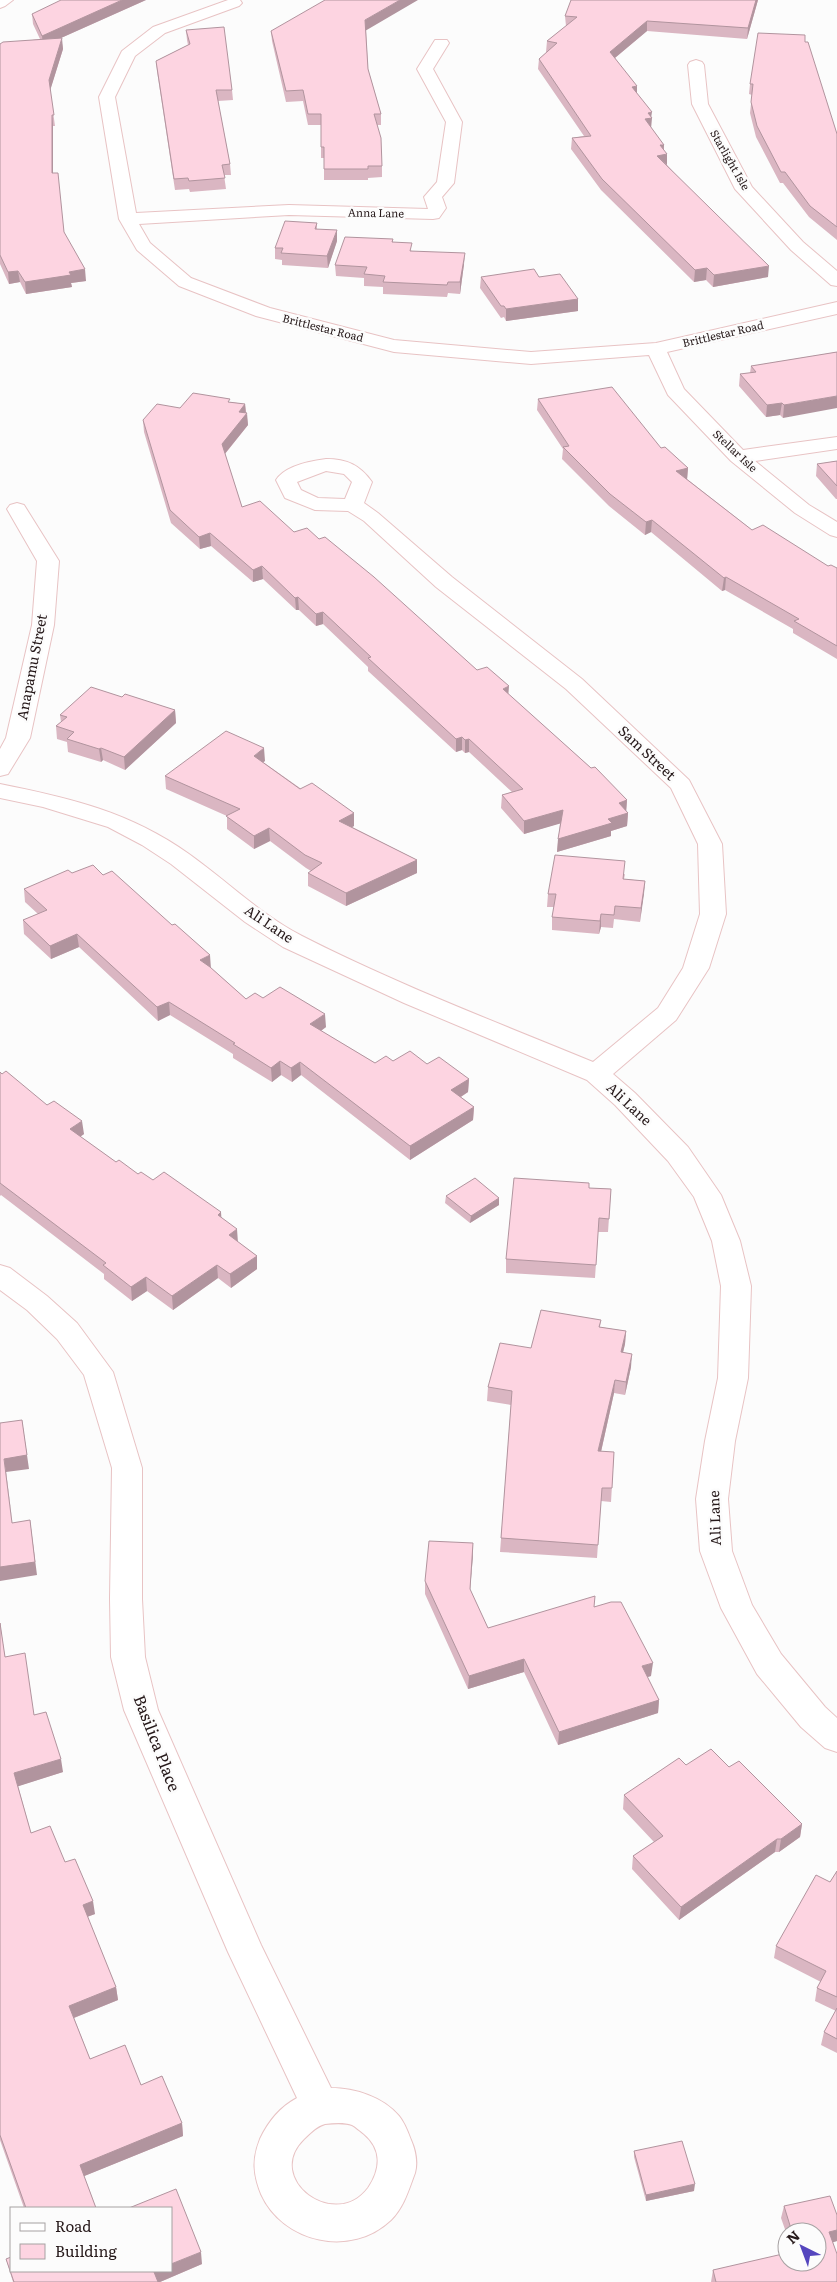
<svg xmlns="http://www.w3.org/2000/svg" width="837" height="2282" font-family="Literata,serif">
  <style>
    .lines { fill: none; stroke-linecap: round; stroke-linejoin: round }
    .minor-casing { stroke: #e8c3c4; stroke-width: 2 }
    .minor { fill: #fff; fill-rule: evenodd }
    .wall { fill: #dab6c2 }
    .shaded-wall { fill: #b1949e }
    .building { fill: #fdd4e1; stroke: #b1949e }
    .labels { text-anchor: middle; stroke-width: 5; stroke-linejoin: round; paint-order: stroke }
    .far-street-label { font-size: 11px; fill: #26191a; stroke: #fcfcfc }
    .street-label { font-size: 14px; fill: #26191a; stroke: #fcfcfc }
    .near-street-label { font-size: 16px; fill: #26191a; stroke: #fcfcfc }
  </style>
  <rect width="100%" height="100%" fill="#fcfcfc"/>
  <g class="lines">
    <defs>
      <path id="minor" d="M0,0H13L5,6L0,8Z
        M228,0H240L242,3L239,6L165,33L135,56L115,97L136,213L289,205L428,209L424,197L437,182L446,122L417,69L435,40H447L449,43L433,69L462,122L454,183L442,197L446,208L439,218L433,219L289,215L139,224L150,243L191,278L270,308L394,340L531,352L656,343L837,302V314L667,352L684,389L743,450L837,437V449L755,461L809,505L837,522V537L830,535L795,513L731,461L668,395L649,355L531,364L394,352L256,316L179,286L137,250L119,219L99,97L122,51L153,27Z
        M696,60L702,62L704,65L708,104L752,187L803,242L837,271V286L831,285L791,250L735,189L692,104L688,65L690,62Z
        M326,459C347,459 360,465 372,482L364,503L378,513L452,577L582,679L689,780L722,844L726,914L709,968L676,1020L613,1074L635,1093L688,1147L721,1195L740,1241L751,1286L748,1378L735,1441L728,1499L732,1551L752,1605L781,1654L825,1707L837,1718V1752L825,1748L801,1727L757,1674L721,1608L700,1551L696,1499L705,1441L718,1378L721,1286L712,1241L694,1197L668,1161L615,1105L587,1080L404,1003L283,947L245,922L171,864L142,845L108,827L43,807L0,798V784C70,798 130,812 189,854C227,881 261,915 302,936C396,984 496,1022 593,1062L658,1008L683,968L700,914L698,844L671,788L566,689L436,587L364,521L348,511L315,510L285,498L276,480C285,466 310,461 326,459ZM326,471L344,474L352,482L345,499L318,498L301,490L297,482Z
        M17,503L24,505L59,561L54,625L30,738L8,774L0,776V749L6,738L32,625L37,561L7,509L10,505Z
        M0,1265L10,1268L47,1296L77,1323L113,1372L142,1468V1599L145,1657L158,1710L261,1945L331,2088C355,2088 383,2097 399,2116C404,2122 408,2132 411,2140C415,2149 418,2162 415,2173C409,2189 404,2207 391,2220C351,2258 283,2243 261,2194C253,2174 252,2159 260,2139C268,2122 280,2107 297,2098L228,1952L124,1710L111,1657L110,1599L112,1468L84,1375L57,1339L27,1310L0,1290ZM325,2124C334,2123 344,2122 352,2125C356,2127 360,2131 364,2134C382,2149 381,2169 368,2188C335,2232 263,2179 304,2139C310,2133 317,2126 325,2124Z"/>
    </defs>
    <!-- minor casing -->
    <use href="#minor" class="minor-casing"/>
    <!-- minor -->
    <use href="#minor" class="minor"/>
  </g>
  <!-- wall -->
  <path class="wall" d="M146,0L61,38L63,49L50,90L55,126H53V173L64,232L86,281L71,283L72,287L26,294L20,282L9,284L0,264V44L40,39L33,24L32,14Z
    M758,0L747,39L647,31L615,58L651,117V128L664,145V150L667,165L768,277L713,287L706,280L694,282L601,190L571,149L572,138L584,136L538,69L539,59L547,52H546L547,41L566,26L565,16Z
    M186,30L232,90L233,100L218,101L230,164L231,175H224L226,189L190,192L189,189L175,190L157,71L156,61L188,45L187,40Z
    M366,30L368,69L381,114V125H377L382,166V177L368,178V180H324V158H321V125H308L303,101L286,102L272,41L271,31Z
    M805,42L837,134V240L809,217L783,183H780L756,137L750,113L752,95L749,94L750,84Z
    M317,223V229L337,241L328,268L282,265V260L275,259V248Z
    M393,239V242L412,251L464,264L460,294L448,293L447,297L383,294V287L364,286V278L336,276L335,265Z
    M481,277H539L578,299V311L506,321L504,317L501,318L480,288Z
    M837,352L783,418L780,415L766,417L739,386L740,374L750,373L751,366Z
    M538,399L661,448L688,468L687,479L752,530L828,566L837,568V659L793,633V629L725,590L722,591L651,532L645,535L609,506L562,459L563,449L537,410Z
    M230,402L245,404L248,425L225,454L242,507L294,532L319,539L477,670L508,694L627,800L626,811L628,813L627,826L611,831V836L557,852L560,823L524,834L501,808L502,795L512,792L469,752L465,753L462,750L456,752L368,671V667L323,624L316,626L299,610H296L263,579L253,582L211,546L200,549L171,523L144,432L143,420L180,408Z
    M837,461V499H836L816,476L817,464Z
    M122,697L175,710L176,723L125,770L103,760L101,762L68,752L67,742L57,739L56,726L61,722L60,715Z
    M265,761L263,762L354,826L352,827L417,860V873L346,906L308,886V873L311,871L306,868L270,841L254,849L227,829V816L166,789L165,776Z
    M72,873L103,875L211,968L246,999L263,998L326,1027L321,1031L375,1063L393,1061L427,1064L469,1079L468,1092L461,1097L474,1107L473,1120L410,1160L301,1075L292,1082L281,1075L272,1082L233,1058V1054L170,1015L158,1021L79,947L51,959L24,934L23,920L38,914L25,902L24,889Z
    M625,874L624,879L645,881L640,922L614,919L613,928L601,927L599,934L552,930V917L554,907H547L548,894Z
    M0,1072L84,1134L80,1137L116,1162L138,1174L153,1180L222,1218L238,1242L257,1256V1269L231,1288L218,1278L173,1310L147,1291L132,1301L104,1279V1274L1,1195L0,1196Z
    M589,1188L611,1189L608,1232H598L595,1278L506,1273V1259Z
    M446,1196L499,1198V1205L470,1223L445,1203Z
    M601,1320L600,1327L626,1331L625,1344L623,1352L631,1367L625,1395L614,1393L601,1452H614L611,1502L601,1501L597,1558L500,1552L511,1405L487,1401L488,1387L531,1348Z
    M473,1543L470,1590L488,1628L594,1607L651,1676L647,1677L659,1700L658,1713L558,1745L524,1672L468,1689L425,1594V1581Z
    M0,1623L5,1657L63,1772L18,1786L31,1833L65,1862L95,1914L87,1917L116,1987L118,2000L74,2018L90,2059L141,2085L182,2123L183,2136L84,2176L96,2208H24L0,2140Z
    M686,1765L729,1767L802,1824L800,1837L779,1852H775L679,1920L632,1869L633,1856L654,1842L623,1809L624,1795Z
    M837,1871V2053L821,2045L824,2032L836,2011L815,2001L817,1988L821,1982L774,1958L776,1946L830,1882Z
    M634,2151L694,2191L646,2201L634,2157Z
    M784,2206L837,2215V2241L833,2242L837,2282H711L713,2270L787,2262L817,2232H787V2235L781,2218Z
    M6,2259L202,2264L160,2282H13Z"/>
  <!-- shaded-wall -->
  <path class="shaded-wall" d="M122,0H146L43,46L42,36Z
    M400,0H418L365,31V20Z
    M756,0H758L747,39L748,28Z
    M647,21V31L610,62V52Z
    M62,38L63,49L50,91L49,80Z
    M637,86V97L632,87Z
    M652,112L651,118H652L651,129L645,119L648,113Z
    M52,115L53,126V184L52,173Z
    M660,145H664L663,155L667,154V165L657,156Z
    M337,230V241L328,268L327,256Z
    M465,253L464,264L460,294V282Z
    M769,266L768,277L713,287L714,275Z
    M707,268L706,280L694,282L695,270Z
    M85,269L86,281L71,283L72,287L26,294L25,282L69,272Z
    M18,271L20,282L9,284L8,272Z
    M578,299V311L506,321V309Z
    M837,396V408L783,418L784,405Z
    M782,403L780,415L766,417L767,405Z
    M245,404L246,415L247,413L248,425L223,456L222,444L239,412Z
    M688,468L687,480L676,471Z
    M652,520L651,532L645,535L646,522Z
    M210,533L211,546L200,549L199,537Z
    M262,566L263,579L253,582V570Z
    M726,577L725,590L722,591L724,578Z
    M298,597L299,610H296L295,598Z
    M323,612V624L316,626V614Z
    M509,686L508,699L503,689Z
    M175,710L176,723L125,770L124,757Z
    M462,737V750L456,752V739Z
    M469,739V752L465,753V740Z
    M101,748L103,760L101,762L99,749Z
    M264,748L265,761L254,769V756Z
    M627,800L626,814L619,803Z
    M563,810L562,823L524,834V821Z
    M354,813V826L339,834V821Z
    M628,813L627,826L611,831V836L557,852L558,839L608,819Z
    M269,828L270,841L254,849V836Z
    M417,860V873L346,906V893Z
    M645,881L644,894L640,922L641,908Z
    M601,914V927L599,934L600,921Z
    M77,934L79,947L51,959L50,946Z
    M210,955L211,969L200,960Z
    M169,1002L170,1015L158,1021L157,1007Z
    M325,1014L326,1027L311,1038L310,1024Z
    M280,1061L281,1075L272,1082L271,1068Z
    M300,1062L301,1075L292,1082L291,1068Z
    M469,1079L468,1092L451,1103V1090Z
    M474,1107L473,1120L410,1160V1146Z
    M82,1121L84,1134L71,1143L70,1129Z
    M499,1198V1205L470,1223L471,1216Z
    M221,1212L222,1226L218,1215Z
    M237,1229L238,1243L229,1235Z
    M257,1256V1269L231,1288L230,1274Z
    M217,1265L218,1278L173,1310L172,1296Z
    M146,1277L147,1291L132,1301L131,1287Z
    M626,1331L625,1344L620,1365L621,1352Z
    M632,1354L631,1367L625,1395L626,1382Z
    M615,1380L614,1393L598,1465V1451Z
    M22,1420L29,1469L6,1472L14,1536L4,1459Z
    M30,1520L37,1575L0,1581V1567Z
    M473,1543V1556L469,1602L470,1589Z
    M524,1659V1672L468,1689L469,1676Z
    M653,1663L651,1676L641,1679L642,1666Z
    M659,1700L658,1713L558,1745L559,1732Z
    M61,1759L63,1772L16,1787L14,1773Z
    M802,1824L800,1837L779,1852L781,1839Z
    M777,1839L775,1852L679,1920L681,1907Z
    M93,1901L95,1914L84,1918L83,1905Z
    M116,1987L118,2000L71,2019L69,2006Z
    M182,2123L183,2136L82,2177L80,2165Z
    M695,2184L694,2191L646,2201V2195Z
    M837,2230V2241L827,2244L829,2232Z
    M201,2252L202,2264L160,2282H156L154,2272L156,2271H171V2264Z"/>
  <!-- building -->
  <path class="building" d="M61,0H122L42,36L32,14Z
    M325,0H400L365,20L368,69L381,114H374L381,138L382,166H368V169H324V147H321V114H308L303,90L286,91L271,31Z
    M571,0H756L748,28L647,21L610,52L637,86L632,87L652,112L648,113L652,118L645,119L664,145H660L667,154L657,156L769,266L714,275L707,268L695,270L602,179L572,138L591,136L539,59L557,43L547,41L577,17L565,16Z
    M224,27L232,90H216L230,164L222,165L225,178L189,181L188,178L174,179L156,61L190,44L186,30Z
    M758,33L805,35V42H808L837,134V227L810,206L785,172H781L757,126L751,102L753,84H750Z
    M62,38L49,80L54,115H52V173H58L64,232L85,269L69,272L71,275L25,282L18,271L8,272L0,255V44L3,42Z
    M285,221L317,223L315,229L337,230L327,256L281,253L283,248H275Z
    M345,237L393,239L392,242L412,243L410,251L465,253L460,282H448L447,285L383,282L385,276L364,274L367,267L335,265Z
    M534,269L539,277L560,274L578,299L506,309L504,306H501L481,277Z
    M837,352V396L784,405L782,403L767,405L740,374L756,372L751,366Z
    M612,387L661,448L665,447L688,468L676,471L752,530L763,525L828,566L831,565L837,568V646L794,621L799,619L726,577L724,578L652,520L646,522L610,494L563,447L569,446L538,399Z
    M193,393L230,399L228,402L245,404L239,412L247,413L222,444L242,507L260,501L294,532L307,528L319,539L325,537L374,577L477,670L487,667L509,686L503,689L591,768L595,767L627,800L619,803L628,813L608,819L612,823L558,839L563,810L524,821L502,795L523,789L469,739L465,740L462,737L456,739L368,658L371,657L323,612L316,614L298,597L295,598L262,566L253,570L210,533L199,537L170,510L143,420L157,404L180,408Z
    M837,461V486L817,464Z
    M91,687L122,697L125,694L175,710L124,757L101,748L99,749L67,739L74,732L56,726L67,717L60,715Z
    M226,731L264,748L254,756L300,789L312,783L354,813L339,821L417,860L346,893L308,873L322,863L305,855L269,828L254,836L226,816L240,809L165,776Z
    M555,855L625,861L623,879L645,881L641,908L615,906L614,915L601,914L600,921L552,917L556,894H548Z
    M93,865L103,875L112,871L172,925L175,924L210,955L200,960L210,967L246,999L255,993L263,998L280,987L325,1014L310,1024L375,1063L386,1056L393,1061L410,1051L427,1064L439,1057L469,1079L451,1090L474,1107L410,1146L300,1062L291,1068L280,1061L271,1068L233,1044L235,1043L169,1002L157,1007L77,934L50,946L23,920L47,910L24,889L68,870L72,873Z
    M6,1071L47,1105L54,1101L82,1121L70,1129L116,1162L119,1160L138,1174L141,1172L153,1180L164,1172L221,1212L218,1215L237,1229L229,1235L257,1256L230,1274L217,1265L172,1296L146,1277L131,1287L103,1265L106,1263L0,1183V1072L2,1074Z
    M475,1178L499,1198L471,1216L446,1196Z
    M514,1178L589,1183V1188L611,1189L609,1219L599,1218L596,1265L506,1259Z
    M541,1310L601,1320L599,1327L626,1331L621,1352L632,1354L626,1382L615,1380L598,1451L614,1452L612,1488H602L598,1545L501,1538L512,1391L488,1387L500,1343L531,1348Z
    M22,1420L27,1455L4,1459L12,1523L30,1520L35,1562L0,1567V1423Z
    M429,1541L473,1543L470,1589L488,1628L595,1596L594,1607L611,1602H621L653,1663L642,1666L659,1700L559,1732L524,1659L469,1676L425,1581Z
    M0,1623L5,1657L25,1653L34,1715L46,1712L61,1759L14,1773L31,1833L50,1826L65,1862L75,1859L93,1901L83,1905L116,1987L69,2006L90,2059L125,2045L141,2085L162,2076L182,2123L80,2165L96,2208H26L0,2135Z
    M711,1749L729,1767L739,1761L802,1824L781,1839H777L681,1907L633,1856L663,1836L624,1795L679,1758L686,1765Z
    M837,1871V1997L817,1988L826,1971L776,1946L816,1875L830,1882Z
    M837,2008V2039L824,2032Z
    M682,2141L695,2184L646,2195L634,2151Z
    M176,2189L201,2252L171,2264V2208H129Z
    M830,2196L837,2215V2230L829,2232L837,2254V2282H716L713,2270L787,2253V2262H817V2232H792L784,2206Z
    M11,2257V2271H156L154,2272L158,2282H14L6,2259Z"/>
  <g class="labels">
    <!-- far-street labels -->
    <g class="far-street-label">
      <text transform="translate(730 160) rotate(60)" y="4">Starlight Isle</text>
      <text transform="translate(376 213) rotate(1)" y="4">Anna Lane</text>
      <text transform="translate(323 328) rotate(14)" y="4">Brittlestar Road</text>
      <text transform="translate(723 334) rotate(-13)" y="4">Brittlestar Road</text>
      <text transform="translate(735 451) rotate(43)" y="4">Stellar Isle</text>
    </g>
    <!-- street labels -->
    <g class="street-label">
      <text transform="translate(32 667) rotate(-79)" y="5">Anapamu Street</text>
      <text transform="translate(647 753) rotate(43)" y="5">Sam Street</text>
      <text transform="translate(269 924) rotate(34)" y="5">Ali Lane</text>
      <text transform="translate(629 1104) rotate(43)" y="5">Ali Lane</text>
      <text transform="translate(715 1518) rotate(-92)" y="5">Ali Lane</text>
    </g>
    <!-- near-street labels -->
    <g class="near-street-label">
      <text transform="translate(157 1743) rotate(69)" y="6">Basilica Place</text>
    </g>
  </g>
  <!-- legend -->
  <rect x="10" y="2207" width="162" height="65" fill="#fcfcfc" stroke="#a6a1a2"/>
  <rect x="20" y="2223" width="25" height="8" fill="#ffffff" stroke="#a6a1a2"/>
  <text x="55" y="2232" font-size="15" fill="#26191a">Road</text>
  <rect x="20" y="2244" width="25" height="15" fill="#fdd4e1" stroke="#a6a1a2"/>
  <text x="55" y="2257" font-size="15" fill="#26191a">Building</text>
  <!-- north arrow -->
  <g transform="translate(802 2247) rotate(318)"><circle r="24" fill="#fcfcfc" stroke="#a6a1a2"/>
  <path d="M0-4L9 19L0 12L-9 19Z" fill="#5546be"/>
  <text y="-8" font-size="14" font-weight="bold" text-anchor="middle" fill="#26191a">N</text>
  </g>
</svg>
